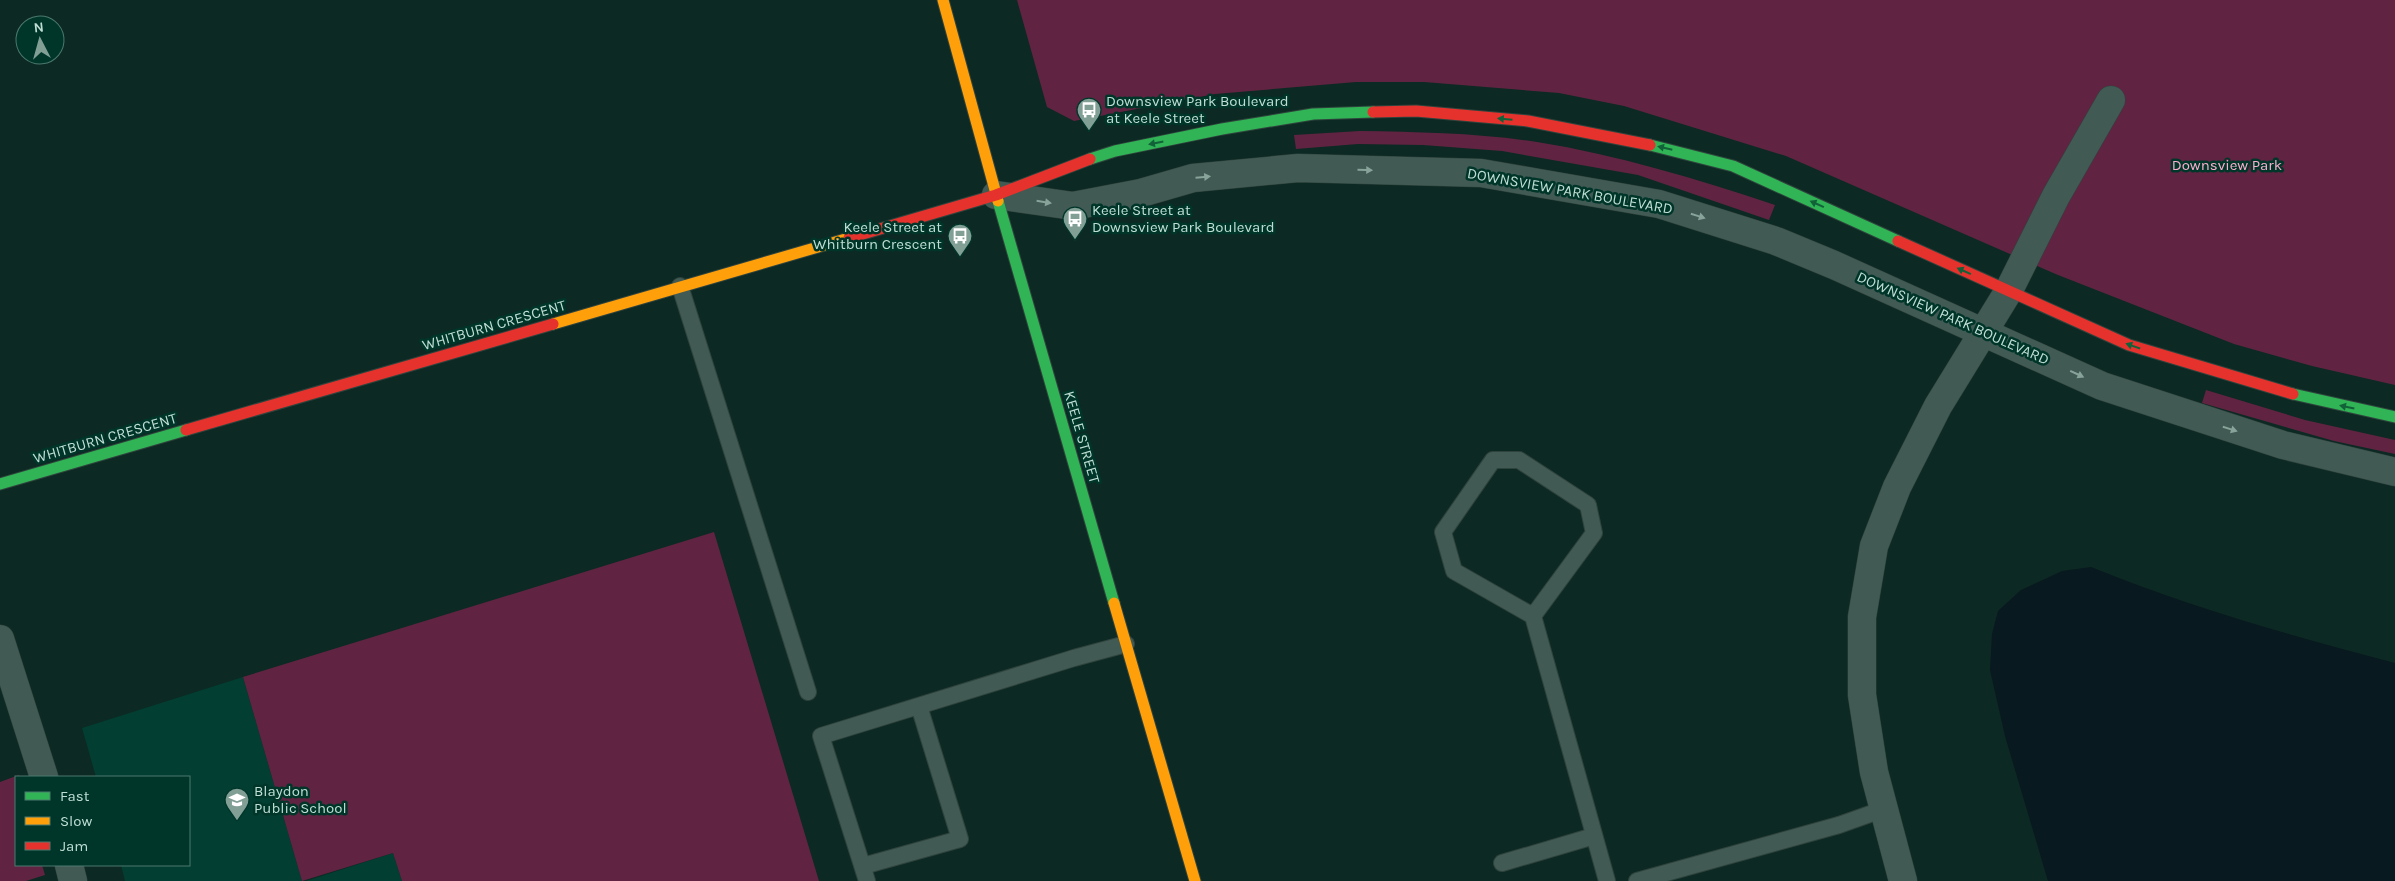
<svg xmlns="http://www.w3.org/2000/svg" width="2395" height="881" font-family="Karla,sans-serif">
  <style>
    .built { fill: #023e32 }
    .green { fill: #602442 }
    .water { fill: #08191f }
    .lines { fill: none; stroke-linecap: round; stroke-linejoin: round }
    .lane-casing { stroke: #2f433d; stroke-width: 18 }
    .street-casing { stroke: #2f433d; stroke-width: 29 }
    .fast-casing { stroke: #2f433d; stroke-width: 13 }
    .slow-casing { stroke: #2f433d; stroke-width: 13 }
    .jam-casing { stroke: #2f433d; stroke-width: 13 }
    .lane { stroke: #425a54; stroke-width: 16 }
    .street { stroke: #425a54; stroke-width: 28 }
    .fast { stroke: #30b455; stroke-width: 11 }
    .slow { stroke: #ff9f0a; stroke-width: 11 }
    .jam { stroke: #e5322d; stroke-width: 11 }
    .oneway { fill: #116239 }
    .oneway2 { fill: #87a39a }
    .labels { text-anchor: middle; stroke-width: 5; stroke-linejoin: round; paint-order: stroke }
    .poi-label { font-size: 15px; fill: #bfded3; stroke: #00362a; text-anchor: start }
    .park-label { font-size: 15px; fill: #fcaece; stroke: #00362a }
    .street-label { font-size: 15px; fill: #bfded3; stroke: #00362a }
  </style>
  <rect width="100%" height="100%" fill="#0d2923"/>
  <!-- built -->
  <path class="built" d="M243,677L302,881H125L121,865H189V777H96L82,728Z
    M393,853L402,881H306Z"/>
  <!-- green -->
  <path class="green" d="M1017,0H2395V385L2312,366L2234,344L2058,275L1786,156L1624,106L1559,93L1424,82H1356L1215,94L1074,121L1047,107Z
    M1360,131C1419,132 1479,133 1537,142C1618,155 1697,179 1775,205L1769,220L1638,175L1502,151L1423,145L1358,144L1296,149L1294,135Z
    M2206,390L2305,420L2395,440V454L2334,441L2202,403Z
    M714,532L819,881H402L393,853L302,881L243,677Z
    M19,775L20,777H16V865H42L45,875L26,881H0V782Z"/>
  <!-- water -->
  <path class="water" d="M2091,567C2189,607 2292,636 2395,663V881H2048L2005,736L1990,670L1992,634L1998,611L2021,590L2062,571Z"/>
  <g class="lines">
    <defs>
      <path id="lane" d="M680,286L808,692
        M1533,616L1594,533L1588,505L1519,460H1493L1443,532L1454,571L1533,616L1607,881
        M1502,863L1594,836
        M863,866L960,839L919,706
        M867,881L821,736L1074,658L1126,644
        M1637,881L1839,825L1884,809"/>
      <path id="street" d="M996,195L1073,206L1141,193L1193,178L1298,168L1481,173L1659,204L1776,241L1834,265L2102,386L2283,445L2395,472
        M0,639L44,777
        M69,865L73,881
        M1903,881L1874,772L1862,695V617L1874,546L1897,487L1938,406L2008,292L2056,196L2111,100"/>
      <path id="fast" d="M1650,145L1733,166L1898,241
        M1090,159L1115,151L1222,129L1313,114L1373,112
        M998,201L1114,603
        M2293,394L2395,417
        M0,484L186,430"/>
      <path id="slow" d="M943,0L998,201
        M553,324L849,238
        M1114,603L1195,881"/>
      <path id="jam" d="M1373,112L1416,111L1528,121L1650,145
        M849,238L996,195L1090,159
        M1898,241L2129,345L2293,394
        M186,430L553,324"/>
    </defs>
    <!-- lane casing -->
    <use href="#lane" class="lane-casing"/>
    <!-- street casing -->
    <use href="#street" class="street-casing"/>
    <!-- fast casing -->
    <use href="#fast" class="fast-casing"/>
    <!-- slow casing -->
    <use href="#slow" class="slow-casing"/>
    <!-- jam casing -->
    <use href="#jam" class="jam-casing"/>
    <!-- lane -->
    <use href="#lane" class="lane"/>
    <!-- street -->
    <use href="#street" class="street"/>
    <!-- fast -->
    <use href="#fast" class="fast"/>
    <!-- slow -->
    <use href="#slow" class="slow"/>
    <!-- jam -->
    <use href="#jam" class="jam"/>
  </g>
  <!-- one-way arrows -->
  <defs><path id="oneway-solid" d="M-6-.8H1V-3.2L6.5 0L1 3.2V.8H-6Z" transform="scale(1.25)"/></defs>
  <g class="oneway">
    <use href="#oneway-solid" transform="translate(1505 119) rotate(-175)"/>
    <use href="#oneway-solid" transform="translate(1156 143) rotate(169)"/>
    <use href="#oneway-solid" transform="translate(1665 148) rotate(-167)"/>
    <use href="#oneway-solid" transform="translate(1817 204) rotate(-156)"/>
    <use href="#oneway-solid" transform="translate(1964 271) rotate(-156)"/>
    <use href="#oneway-solid" transform="translate(2133 346) rotate(-161)"/>
    <use href="#oneway-solid" transform="translate(2347 407) rotate(-168)"/>
  </g>
  <g class="oneway2">
    <use href="#oneway-solid" transform="translate(1365 170) rotate(1)"/>
    <use href="#oneway-solid" transform="translate(1203 177) rotate(-5)"/>
    <use href="#oneway-solid" transform="translate(1044 202) rotate(9)"/>
    <use href="#oneway-solid" transform="translate(1698 216) rotate(18)"/>
    <use href="#oneway-solid" transform="translate(2077 374) rotate(25)"/>
    <use href="#oneway-solid" transform="translate(2230 429) rotate(17)"/>
  </g>
  <!-- icons -->
  <defs>
    <symbol id="bus-pin" viewBox="-11 -11 22 30"><path d="M0 17L-7.5 6A9.5 9.5 0 1 1 7.5 6Z" fill="#819f95" stroke="#00362a"/><path d="M-5-6H5V4H4V6H2V4H-2V6H-4V4H-5ZM-3.5-4V0h7V-4ZM-3.5 1.2v1.5H-2V1.2ZM2 1.2v1.5H3.5V1.2Z" fill="#fff"/></symbol>
    <symbol id="school-pin" viewBox="-11 -11 22 30"><path d="M0 17L-7.5 6A9.5 9.5 0 1 1 7.5 6Z" fill="#819f95" stroke="#00362a"/><path d="M0-5L7-2L0 1L-7-2ZM-4 1L0 2.5L4 1V4Q0 6-4 4Z" fill="#fff"/></symbol>
  </defs>
  <g fill-rule="evenodd">
    <use href="#bus-pin" x="1075" y="96" width="28" height="38"/>
    <use href="#bus-pin" x="1061" y="205" width="28" height="38"/>
    <use href="#bus-pin" x="946" y="222" width="28" height="38"/>
    <use href="#school-pin" x="223" y="786" width="28" height="38"/>
  </g>
  <g class="labels">
    <!-- poi labels -->
    <g class="poi-label">
      <text x="1106" y="106">Downsview Park Boulevard<tspan x="1106" dy="17">at Keele Street</tspan></text>
      <text x="1092" y="215">Keele Street at<tspan x="1092" dy="17">Downsview Park Boulevard</tspan></text>
      <text x="942" y="232" text-anchor="end">Keele Street at<tspan x="942" dy="17">Whitburn Crescent</tspan></text>
      <text x="254" y="796">Blaydon<tspan x="254" dy="17">Public School</tspan></text>
    </g>
    <!-- park labels -->
    <g class="park-label">
      <text x="2227" y="170">Downsview Park</text>
    </g>
    <!-- street labels -->
    <g class="street-label">
      <text transform="translate(1570 191) rotate(10)" y="5">DOWNSVIEW PARK BOULEVARD</text>
      <text transform="translate(1953 318) rotate(24)" y="5">DOWNSVIEW PARK BOULEVARD</text>
      <text transform="translate(494 325) rotate(-16)" y="5">WHITBURN CRESCENT</text>
      <text transform="translate(1082 437) rotate(74)" y="5">KEELE STREET</text>
      <text transform="translate(105 438) rotate(-16)" y="5">WHITBURN CRESCENT</text>
    </g>
  </g>
  <!-- legend -->
  <rect x="15" y="776" width="175" height="90" fill="#00362a" stroke="#4c796e"/>
  <rect x="25" y="792" width="25" height="8" fill="#30b455" stroke="#4c796e"/>
  <text x="60" y="801" font-size="15" fill="#bfded3">Fast</text>
  <rect x="25" y="817" width="25" height="8" fill="#ff9f0a" stroke="#4c796e"/>
  <text x="60" y="826" font-size="15" fill="#bfded3">Slow</text>
  <rect x="25" y="842" width="25" height="8" fill="#e5322d" stroke="#4c796e"/>
  <text x="60" y="851" font-size="15" fill="#bfded3">Jam</text>
  <!-- north arrow -->
  <g transform="translate(40 40) rotate(354)"><circle r="24" fill="#00362a" stroke="#4c796e"/>
  <path d="M0-4L9 19L0 12L-9 19Z" fill="#819f95"/>
  <text y="-8" font-size="14" font-weight="bold" text-anchor="middle" fill="#bfded3">N</text>
  </g>
</svg>
